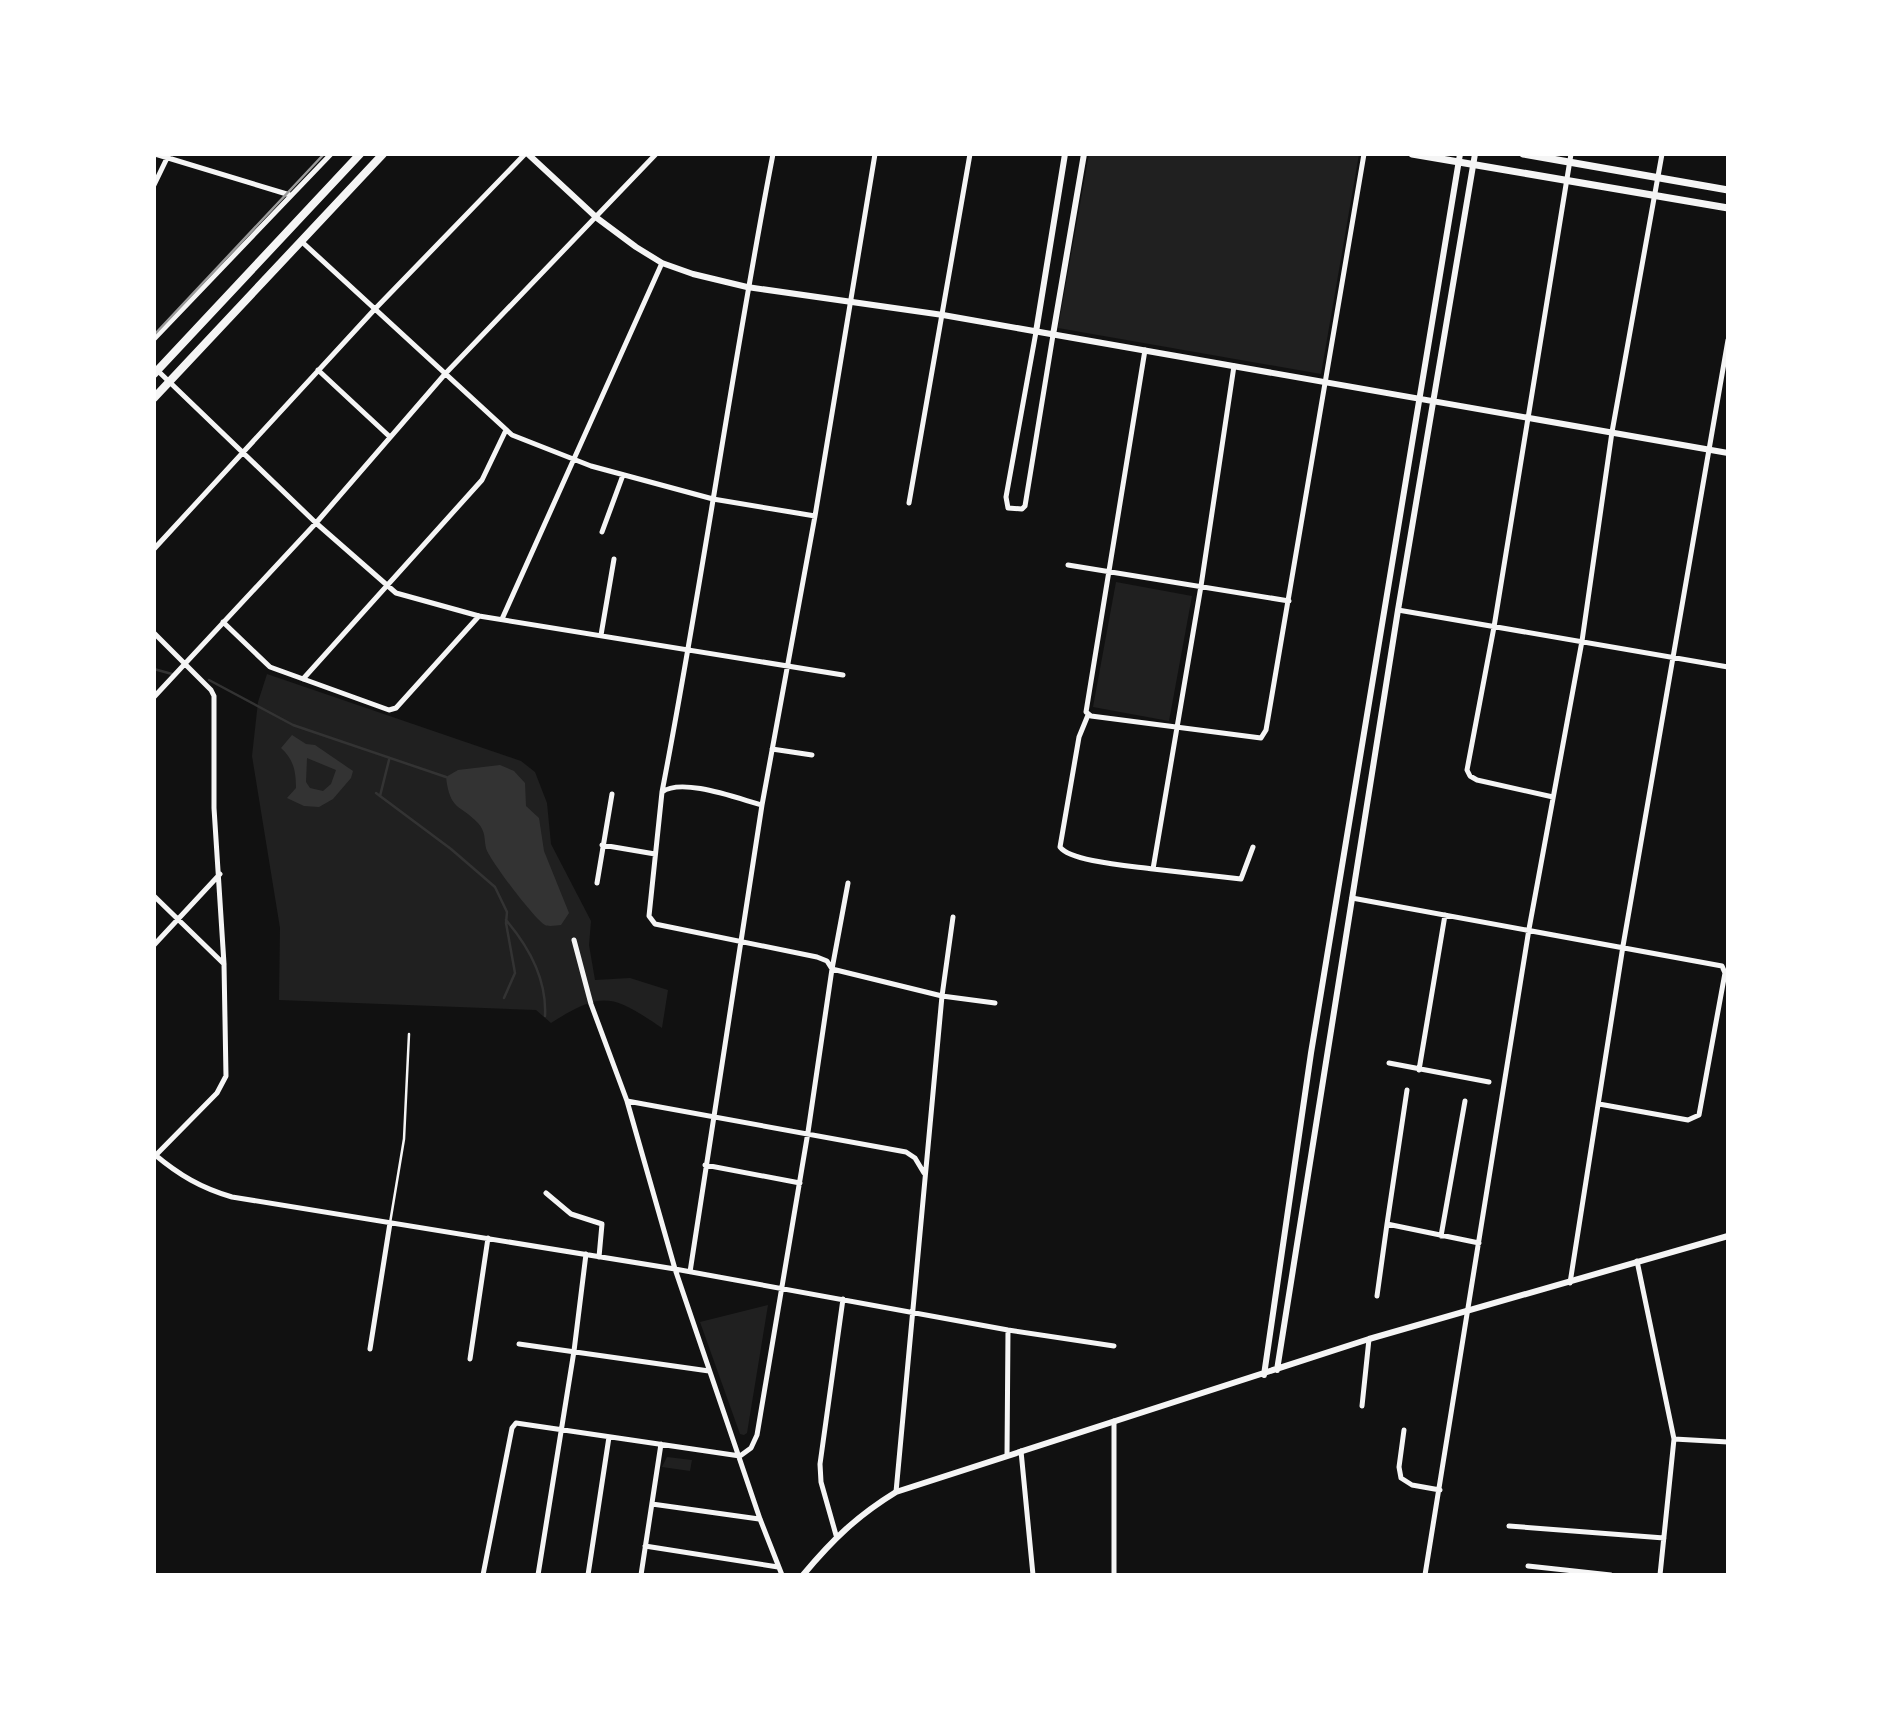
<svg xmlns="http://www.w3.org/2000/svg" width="1882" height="1729" font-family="Mulish,sans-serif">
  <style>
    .green { fill: #202020 }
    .water { fill: #333; fill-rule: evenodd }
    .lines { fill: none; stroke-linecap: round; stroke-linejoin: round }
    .stream { stroke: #333; stroke-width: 2.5 }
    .service { stroke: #f5f5f5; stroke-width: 2.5 }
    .minor { stroke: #f5f5f5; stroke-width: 5 }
    .tertiary { stroke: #f5f5f5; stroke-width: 6 }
    .secondary { stroke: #f5f5f5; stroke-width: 7 }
    .primary { stroke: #f5f5f5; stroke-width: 8 }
    .rail { stroke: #9a9a9a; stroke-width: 2.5 }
  </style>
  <rect width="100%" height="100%" fill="#111"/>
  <!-- green -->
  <path class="green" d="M1089,154H1359L1321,374L1058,328Z
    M1116,582L1192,596L1169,721L1093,707Z
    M267,674L521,761L535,772L547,803L551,844L591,921L589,945L595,980L630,978L668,990L662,1028C613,995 603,990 551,1023L536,1010L279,1000L280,928L252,756L258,702Z
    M768,1305L747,1433L744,1435L740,1434L700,1322Z
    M667,1457L692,1460L690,1471L662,1467Z"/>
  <!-- water -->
  <path class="water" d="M292,735L306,744L315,745L353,771L351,778L333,799L319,807L304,806L287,798L296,788C296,770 293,759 281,748ZM307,758L336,770L331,784L323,791L310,788L306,782Z
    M500,765L514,771L525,783L526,806L539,818L544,851L569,913L561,925C557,925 549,927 545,925C536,921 488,858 486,848C484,839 486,832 478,823C460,804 450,811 446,777L458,770Z"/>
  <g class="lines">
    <!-- stream -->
    <path class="stream" d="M154,669L172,674
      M209,680L293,725L446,777
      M376,793L451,849L495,887L507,912L506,923L515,973L504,998
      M380,796L389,760
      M506,920C529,947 547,979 545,1016"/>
    <!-- service -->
    <path class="service" d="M390,1223L404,1139L409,1034"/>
    <!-- minor -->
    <path class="minor" d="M155,154L290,195
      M154,185L169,154
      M301,241L512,435L591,466L713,499L815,516
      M1036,332L1006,497L1008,508L1022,509L1025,506L1053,335
      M154,339L331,154
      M1145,350L1086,712L1091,716L1261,738L1266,730L1364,154
      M157,370L316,523L396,593L479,616L843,675
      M318,370L390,437
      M909,503L970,154
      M602,532L623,475
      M154,549L374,310L525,154
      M1068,565L1289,601
      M1398,610L1728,667
      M502,619L662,263
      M223,622L270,667L389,710L396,708L479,616
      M154,633L211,690L214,696V808L224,964L226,1076L217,1093L154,1157
      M601,635L614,559
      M303,679L482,480L506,430
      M154,697L316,523L445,374L656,154
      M1088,715L1079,737L1060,847C1071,862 1133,866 1153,869L1201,586L1234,366
      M772,749L812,755
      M662,792C703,580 732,366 773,154
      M1553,797L1477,780L1470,776L1467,770L1494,627L1571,154
      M602,845L655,854
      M1153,869L1241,879L1253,847
      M597,883L612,794
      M848,883L832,969L942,996L995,1003
      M154,896L224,964
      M1352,898L1722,966L1725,973L1699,1115L1688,1120L1599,1104
      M574,940L591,1004L627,1101L675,1269L760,1519L782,1575
      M154,945L220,874
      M1389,1063L1489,1082
      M1419,1070L1445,915
      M1407,1090L1387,1224L1479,1243
      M627,1101L906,1152L915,1158L924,1173
      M154,1154C179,1175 201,1188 232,1197L675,1269L1008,1330L1114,1346
      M705,1165L800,1183
      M546,1193L571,1214L602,1224L599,1257
      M1441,1236L1465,1101
      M1637,1261L1674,1439L1660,1575
      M690,1272L762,805L815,516L875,154
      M1570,1283L1623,946L1728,340
      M1377,1296L1387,1224
      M519,1344L709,1371
      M370,1349L390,1223
      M470,1359L488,1238
      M1362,1406L1369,1339
      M1404,1430L1399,1467L1401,1478L1412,1485L1440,1490
      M1674,1439L1728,1442
      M1021,1451L1033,1575
      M1007,1456L1008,1330
      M896,1492L942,996L953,917
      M652,1504L759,1519
      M1509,1526L1664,1538
      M836,1535L821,1482L820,1464L843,1299
      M645,1546L778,1567
      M1528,1566L1611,1575
      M483,1575L512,1428L516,1423L740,1456L751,1448L757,1435L808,1132L832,969L827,961L817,957L655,924L649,916L662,792C682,777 739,799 762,805
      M538,1575L574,1351L586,1254
      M588,1575L609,1437
      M641,1575L661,1444
      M1114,1575V1421
      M1425,1575L1529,929L1582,641L1612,432L1662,154"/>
    <!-- tertiary -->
    <path class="tertiary" d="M528,154L597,218L636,247L662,263L693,274L747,287L943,315L1728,453
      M1036,332L1065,154
      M1053,335L1084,154
      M1277,1370L1398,610L1475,154
      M1264,1375L1311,1053L1460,154
      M803,1575C833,1539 857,1516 896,1492L1369,1339L1728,1236"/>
    <!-- secondary -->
    <path class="secondary" d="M1412,154L1728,208
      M1523,154L1728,190"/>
    <!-- primary -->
    <path class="primary" d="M154,374L360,154
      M154,398L383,154"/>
    <!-- rail -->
    <path class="rail" d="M154,335L324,154"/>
  </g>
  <!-- border -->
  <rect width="1882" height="1729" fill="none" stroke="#ffffff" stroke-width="312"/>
</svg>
